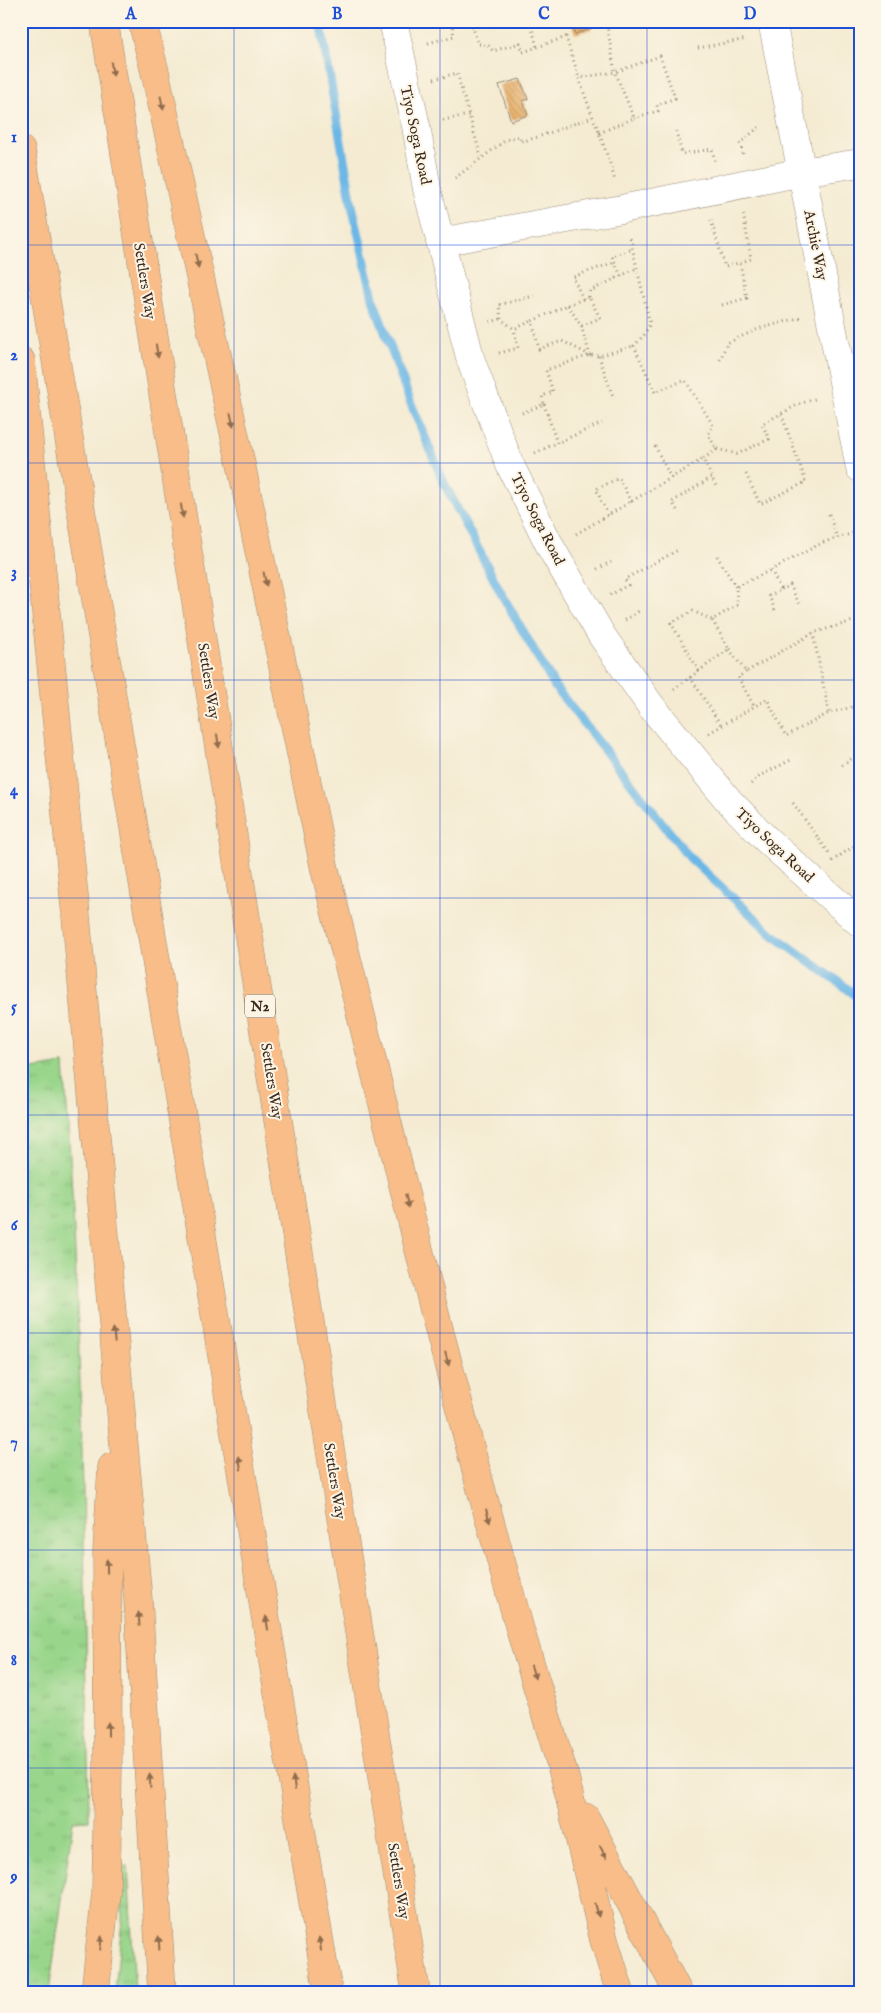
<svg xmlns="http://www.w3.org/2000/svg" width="881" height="2013" font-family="'IM FELL English',serif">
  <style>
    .grass { fill: url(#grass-tufts); stroke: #6a8054 }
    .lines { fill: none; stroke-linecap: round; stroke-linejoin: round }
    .stream { stroke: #6cb7e5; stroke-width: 9 }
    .building { fill: url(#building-back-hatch) }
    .minor-casing { stroke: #988a78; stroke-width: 29 }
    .highway-casing { stroke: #988a78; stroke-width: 29 }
    .path { stroke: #988a78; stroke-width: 3; stroke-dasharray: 1 4; stroke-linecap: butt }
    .minor { stroke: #fff; stroke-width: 28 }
    .highway { stroke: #f8bd88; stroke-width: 28 }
    .oneway { fill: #906c4e }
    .grid { fill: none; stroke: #1d4ed8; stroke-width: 1; stroke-opacity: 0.55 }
    .labels { text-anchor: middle; stroke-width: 4; stroke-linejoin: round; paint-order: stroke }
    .shield { fill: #fcf5e5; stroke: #75675a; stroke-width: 1 }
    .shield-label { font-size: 14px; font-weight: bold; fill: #3b2a1e }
    .street-label { font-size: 15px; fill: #3b2a1e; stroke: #fcf5e5 }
    .neatline { fill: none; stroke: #1d4ed8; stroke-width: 2 }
    .grid-label { font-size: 16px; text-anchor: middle; font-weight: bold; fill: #1d4ed8 }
  </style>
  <defs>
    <pattern id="grass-tufts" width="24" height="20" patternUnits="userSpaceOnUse" patternTransform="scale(1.25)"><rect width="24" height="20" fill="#99d68b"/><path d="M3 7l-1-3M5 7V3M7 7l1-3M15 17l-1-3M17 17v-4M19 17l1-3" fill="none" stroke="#85b878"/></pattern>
    <pattern id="building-back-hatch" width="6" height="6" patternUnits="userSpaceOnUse" patternTransform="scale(1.25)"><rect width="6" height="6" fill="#e9b26d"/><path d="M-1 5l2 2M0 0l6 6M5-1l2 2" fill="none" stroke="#be9159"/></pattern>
  </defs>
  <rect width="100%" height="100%" fill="#fcf5e5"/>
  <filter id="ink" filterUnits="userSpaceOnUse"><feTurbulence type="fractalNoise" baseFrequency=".02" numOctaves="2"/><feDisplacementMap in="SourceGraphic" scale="10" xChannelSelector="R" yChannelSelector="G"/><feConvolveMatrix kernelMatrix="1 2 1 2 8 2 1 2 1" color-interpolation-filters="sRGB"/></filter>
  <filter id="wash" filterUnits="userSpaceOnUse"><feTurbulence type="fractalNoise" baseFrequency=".0096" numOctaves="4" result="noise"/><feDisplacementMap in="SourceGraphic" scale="20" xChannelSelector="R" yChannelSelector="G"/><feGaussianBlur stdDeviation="1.12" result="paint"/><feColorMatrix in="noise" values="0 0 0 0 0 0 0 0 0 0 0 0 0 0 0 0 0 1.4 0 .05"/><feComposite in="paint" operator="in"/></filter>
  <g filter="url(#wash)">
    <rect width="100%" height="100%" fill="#f4ebd2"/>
    <!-- grass -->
    <path class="grass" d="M64,1064C82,1315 85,1568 89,1820L73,1821L49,1992H21V1071Z
      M125,1865L128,1867L135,1992H115L122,1920V1870Z"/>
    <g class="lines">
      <!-- stream -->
      <path class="stream" d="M320,21L352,205L374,302L410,401L444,483L501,593L555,687L690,858L772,934L860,998"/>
    </g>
    <g id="blocks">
      <!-- building -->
      <path class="building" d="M571,21H588L591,29L575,34Z
        M520,79L528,99L523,101L528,115L511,121L499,85Z"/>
    </g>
  </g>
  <g filter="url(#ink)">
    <use href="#blocks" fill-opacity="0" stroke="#988a78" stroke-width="1"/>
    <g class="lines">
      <defs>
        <path id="minor" d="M393,21L416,126L427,189L471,361L510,465L551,548L602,636L651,706L729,801L768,841L860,923
          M772,21L860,468
          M440,242L622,209L802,172L860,163"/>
        <path id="highway" d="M104,21L416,1992
          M142,21L155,72L241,464L325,870L434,1310L480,1485L521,1633L565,1778L604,1940L620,1992
          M21,150L328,1992
          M21,361L76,916L138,1600L162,1992
          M585,1817L678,1992
          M95,1992L106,1893L108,1767L107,1552L112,1467"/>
      </defs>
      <!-- minor casing -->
      <use href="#minor" class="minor-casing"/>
      <!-- highway casing -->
      <use href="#highway" class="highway-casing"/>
      <!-- path -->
      <path class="path" d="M451,21L452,24L461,21
        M471,21L478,44H487L493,51L520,43L523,52L566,37L579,78
        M530,21L537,47
        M614,21L615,23L607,25L615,72L579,78C590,113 606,146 615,181
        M428,43L454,36L452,24
        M698,48L747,39
        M434,79L457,73L469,115
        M443,120L469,115L481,157
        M676,131L682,154L712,149L715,161
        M599,133L634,118L615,72L660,56L675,98L657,105L658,111L634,118
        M743,154L740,143L758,128L762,127
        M455,178L506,140L519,136L520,142L538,137L592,117
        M711,220L725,267L751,259L743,212
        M630,238L650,324L644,335L634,346L655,392L685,380L713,425L708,435L717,449L703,459L717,488
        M621,276L612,256L633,249
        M589,297L590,291L637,268
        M583,299L573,277L615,262
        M568,305L581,326L590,355L562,341L539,349L532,321Z
        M568,305L589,297L600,318L581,326
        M722,305L747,298L740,263
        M501,319L499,305L534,296
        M490,322L501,319L514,329L532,321
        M499,353L518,348L514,329
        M599,356L613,397
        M720,360L727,343L758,329L802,317
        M544,404L557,443L602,423
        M522,413L544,404L542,396L553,392L546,370L590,355L599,356L634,346
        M655,446L671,478
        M717,449L737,454L769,439L762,424L799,404L818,398
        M535,453L557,443
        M746,474L760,504L806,482L781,413
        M677,510L672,502L712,477
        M829,514L837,538
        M608,515L596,489L619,478L631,502
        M576,534L703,459
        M717,556L736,587
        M597,569L611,562
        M781,590L790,585L800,605
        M610,595L628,585L625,579L678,550
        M775,610L769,596L781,590L771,570L824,542L860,531
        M625,620L639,611
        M813,633L829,713
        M729,649L746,672L813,633L860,619
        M699,671L671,623L693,611L712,620
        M746,672L738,677L754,706
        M690,677L721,725
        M674,689L729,649L712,620L737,605L736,587L771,570
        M709,733L767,699L786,736L829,713L860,705
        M842,765L860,753
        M751,784L761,775L793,759
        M793,803L829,853
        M832,861L860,842"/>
      <!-- minor -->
      <use href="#minor" class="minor"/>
      <!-- highway -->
      <use href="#highway" class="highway"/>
    </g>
    <!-- one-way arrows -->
    <defs><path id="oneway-solid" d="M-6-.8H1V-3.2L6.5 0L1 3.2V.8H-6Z" transform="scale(1.25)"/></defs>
    <g class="oneway">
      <use href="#oneway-solid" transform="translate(112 69) rotate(81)"/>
      <use href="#oneway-solid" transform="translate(162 103) rotate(78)"/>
      <use href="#oneway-solid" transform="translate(197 261) rotate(78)"/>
      <use href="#oneway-solid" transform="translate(157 351) rotate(81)"/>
      <use href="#oneway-solid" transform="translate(232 420) rotate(78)"/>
      <use href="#oneway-solid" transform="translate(182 511) rotate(81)"/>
      <use href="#oneway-solid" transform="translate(265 579) rotate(78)"/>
      <use href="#oneway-solid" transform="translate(218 741) rotate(81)"/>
      <use href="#oneway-solid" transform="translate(407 1201) rotate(76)"/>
      <use href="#oneway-solid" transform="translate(114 1335) rotate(-95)"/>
      <use href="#oneway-solid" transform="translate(447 1359) rotate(75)"/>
      <use href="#oneway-solid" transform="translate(240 1463) rotate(-99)"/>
      <use href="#oneway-solid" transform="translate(488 1516) rotate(74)"/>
      <use href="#oneway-solid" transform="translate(107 1566) rotate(-91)"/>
      <use href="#oneway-solid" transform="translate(139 1619) rotate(-94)"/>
      <use href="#oneway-solid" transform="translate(267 1623) rotate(-99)"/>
      <use href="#oneway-solid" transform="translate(533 1672) rotate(73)"/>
      <use href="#oneway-solid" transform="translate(108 1729) rotate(-90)"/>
      <use href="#oneway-solid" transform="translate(150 1781) rotate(-93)"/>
      <use href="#oneway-solid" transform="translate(294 1783) rotate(-99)"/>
      <use href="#oneway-solid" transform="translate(603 1852) rotate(63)"/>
      <use href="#oneway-solid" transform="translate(597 1910) rotate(76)"/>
      <use href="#oneway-solid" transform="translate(101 1943) rotate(-84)"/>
      <use href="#oneway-solid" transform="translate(159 1943) rotate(-93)"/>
      <use href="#oneway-solid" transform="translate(320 1944) rotate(-99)"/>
    </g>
  </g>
  <!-- grid -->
  <path class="grid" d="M234,21V1992M440,21V1992M647,21V1992M21,245H860M21,463H860M21,680H860M21,898H860M21,1115H860M21,1333H860M21,1550H860M21,1768H860"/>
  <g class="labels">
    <!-- shield labels -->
    <rect class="shield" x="245" y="994.5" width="30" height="23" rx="4"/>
    <g class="shield-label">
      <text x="260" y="1011">N2</text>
    </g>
    <!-- street labels -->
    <g class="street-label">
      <text transform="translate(416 135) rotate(78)" y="5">Tiyo Soga Road</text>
      <text transform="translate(816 245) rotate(79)" y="5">Archie Way</text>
      <text transform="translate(145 281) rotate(81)" y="5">Settlers Way</text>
      <text transform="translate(538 519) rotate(63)" y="5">Tiyo Soga Road</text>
      <text transform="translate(209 681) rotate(81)" y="5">Settlers Way</text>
      <text transform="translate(775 845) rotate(43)" y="5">Tiyo Soga Road</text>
      <text transform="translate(272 1081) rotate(81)" y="5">Settlers Way</text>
      <text transform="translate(335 1481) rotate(81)" y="5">Settlers Way</text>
      <text transform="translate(399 1881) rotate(81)" y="5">Settlers Way</text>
    </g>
  </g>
  <!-- margin -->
  <rect width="881" height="2013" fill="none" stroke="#fcf5e5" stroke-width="55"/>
  <rect x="28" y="28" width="826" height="1958" class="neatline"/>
  <g class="grid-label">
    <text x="131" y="19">A</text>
    <text x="337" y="19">B</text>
    <text x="544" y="19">C</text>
    <text x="750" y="19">D</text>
    <text x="14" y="142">1</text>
    <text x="14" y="360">2</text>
    <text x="14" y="577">3</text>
    <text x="14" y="795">4</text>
    <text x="14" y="1012">5</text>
    <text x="14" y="1230">6</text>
    <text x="14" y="1447">7</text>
    <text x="14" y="1665">8</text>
    <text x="14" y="1882">9</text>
  </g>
</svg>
